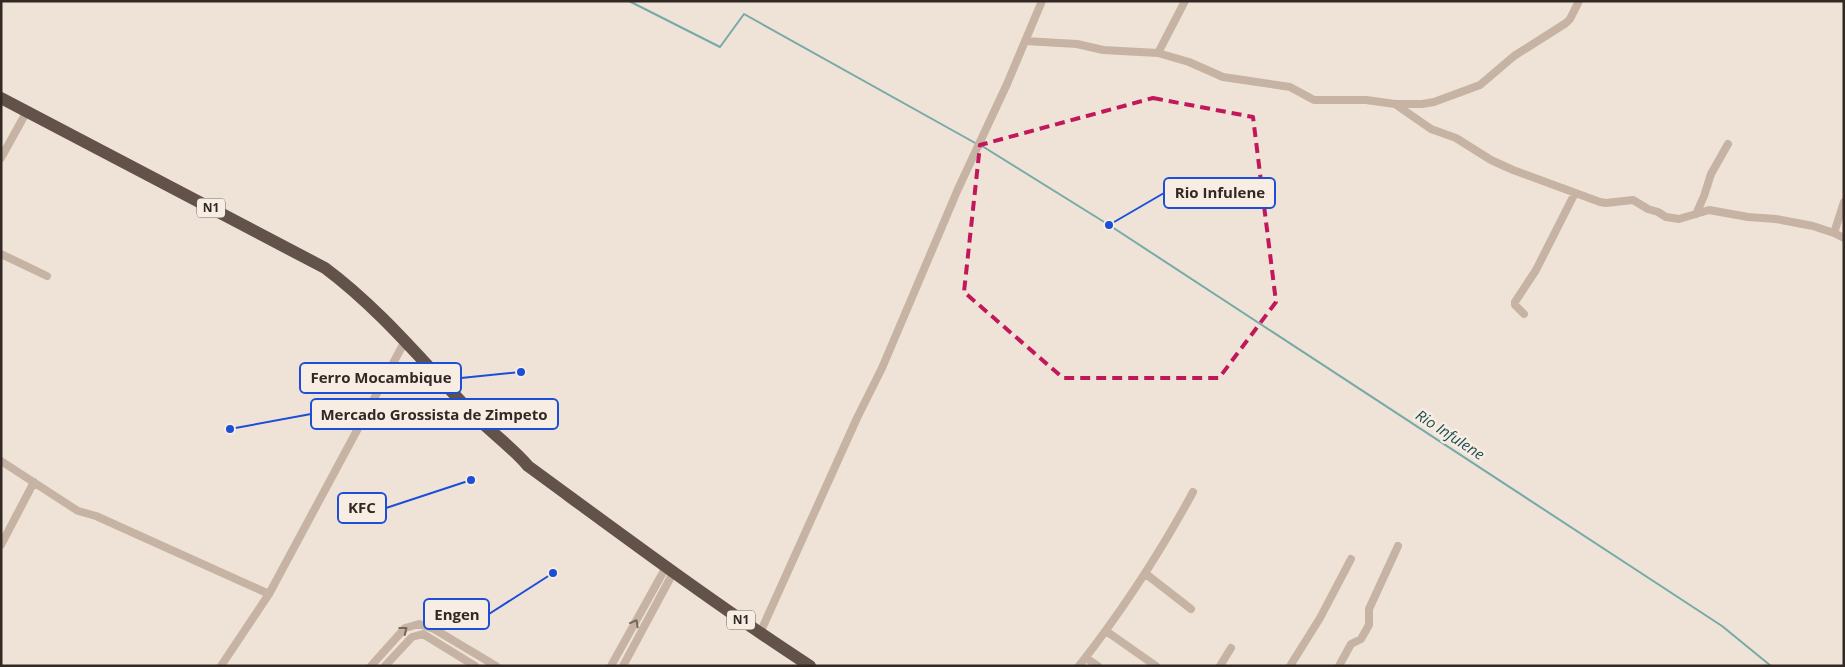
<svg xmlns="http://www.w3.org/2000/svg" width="1845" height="667" font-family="'Open Sans',sans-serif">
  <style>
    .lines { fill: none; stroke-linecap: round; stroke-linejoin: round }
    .stream { stroke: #78a9aa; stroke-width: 2 }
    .minor { stroke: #c6b3a4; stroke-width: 8 }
    .trunk { stroke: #62524a; stroke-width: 12 }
    .oneway { stroke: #75675e }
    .marked { fill: none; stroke: #c2185b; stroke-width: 4; stroke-dasharray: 10 6; stroke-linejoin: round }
    .labels { text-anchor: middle; stroke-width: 5; stroke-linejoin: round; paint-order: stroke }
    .shield { fill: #f7ede3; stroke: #6d645e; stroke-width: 1 }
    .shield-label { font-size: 12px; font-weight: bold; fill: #322925 }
    .water-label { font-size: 15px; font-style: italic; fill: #1e4e50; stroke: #f7ede3 }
    .leader { fill: none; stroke: #1d4ed8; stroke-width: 2 }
    .callout-dot { fill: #1d4ed8; stroke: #f7ede3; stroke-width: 2 }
    .callout { fill: #f7ede3; stroke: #1d4ed8; stroke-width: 2 }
    .callout-label { font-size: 15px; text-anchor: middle; font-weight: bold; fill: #322925 }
  </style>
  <rect width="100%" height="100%" fill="#efe3d7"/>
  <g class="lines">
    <!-- stream -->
    <path class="stream" d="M629,1L720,47L744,14L977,144
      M982,146L1109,225L1722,626L1771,666"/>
    <!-- minor -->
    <path class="minor" d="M1025,41L1077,44L1103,50L1158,53L1189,62L1223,77L1290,87L1314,100H1366L1395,104H1422L1434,102L1480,85L1514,56L1566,23L1570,19L1579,1
      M1158,53L1185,1
      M1395,104L1431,129L1456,138L1491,160L1513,170L1600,202L1606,203L1633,200L1648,209L1658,212L1666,217L1679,219L1709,210L1748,217L1776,219L1813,226L1834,233L1844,238
      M1,158L27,111
      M1696,214L1704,196L1711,174L1728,144
      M1834,233L1844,202
      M1,254L47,276
      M1524,314L1515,305V302L1536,270L1575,193
      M1,461L78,511L96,516L269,594
      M1,545L34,482
      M1146,574L1191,609
      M1106,631L1156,666
      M760,633L857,418L882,368L958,189L1007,84L1042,1
      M1086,658L1098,666
      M221,666L269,594L405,341
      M371,666L405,628L419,624L434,629L496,666
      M385,666L412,637L423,634L475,666
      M611,666L666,567
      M623,666L673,573
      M1079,666C1122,611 1160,553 1193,492
      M1220,666L1231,648
      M1290,666L1320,618L1351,559
      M1339,666L1351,644L1361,639L1369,625V609L1398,546"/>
    <!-- trunk -->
    <path class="trunk" d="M1,98L325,268C380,309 423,362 470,411C488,430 511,446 528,466C621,534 713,603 810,666"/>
  </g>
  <!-- one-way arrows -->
  <defs><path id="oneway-chevron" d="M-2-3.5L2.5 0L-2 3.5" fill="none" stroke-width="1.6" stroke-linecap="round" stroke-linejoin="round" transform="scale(1.25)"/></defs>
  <g class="oneway">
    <use href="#oneway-chevron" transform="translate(635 623) rotate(-61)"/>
    <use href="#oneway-chevron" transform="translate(404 630) rotate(-38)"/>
  </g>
  <!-- marked area -->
  <path class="marked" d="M1153,98L1253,117L1276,302L1219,378H1063L964,292L980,145Z"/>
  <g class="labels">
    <!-- shield labels -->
    <g class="shield">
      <rect x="197" y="198.5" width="28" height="19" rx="4"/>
      <rect x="727" y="610.5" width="28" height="19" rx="4"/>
    </g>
    <g class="shield-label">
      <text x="211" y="212">N1</text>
      <text x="741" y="624">N1</text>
    </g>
    <!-- water labels -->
    <g class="water-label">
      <text transform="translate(1450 435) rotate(33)" y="5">Rio Infulene</text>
    </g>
  </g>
  <!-- callouts -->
  <path class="leader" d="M1109 225L1164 193M521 372L461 378M230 429L311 414M471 480L386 508M553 573L489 614"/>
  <g class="callout-dot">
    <circle cx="1109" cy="225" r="5"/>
    <circle cx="521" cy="372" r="5"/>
    <circle cx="230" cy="429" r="5"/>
    <circle cx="471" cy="480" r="5"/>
    <circle cx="553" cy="573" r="5"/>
  </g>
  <g class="callout">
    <rect x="1164" y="178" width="111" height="30" rx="5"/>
    <rect x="300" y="363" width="161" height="30" rx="5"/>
    <rect x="311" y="399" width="247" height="30" rx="5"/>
    <rect x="338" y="493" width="48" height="30" rx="5"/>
    <rect x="424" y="599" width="65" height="30" rx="5"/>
  </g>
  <g class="callout-label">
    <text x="1220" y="198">Rio Infulene</text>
    <text x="381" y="383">Ferro Mocambique</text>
    <text x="434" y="420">Mercado Grossista de Zimpeto</text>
    <text x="362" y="513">KFC</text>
    <text x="457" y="620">Engen</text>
  </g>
  <!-- border -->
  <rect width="1845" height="667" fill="none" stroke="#322925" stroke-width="5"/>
</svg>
